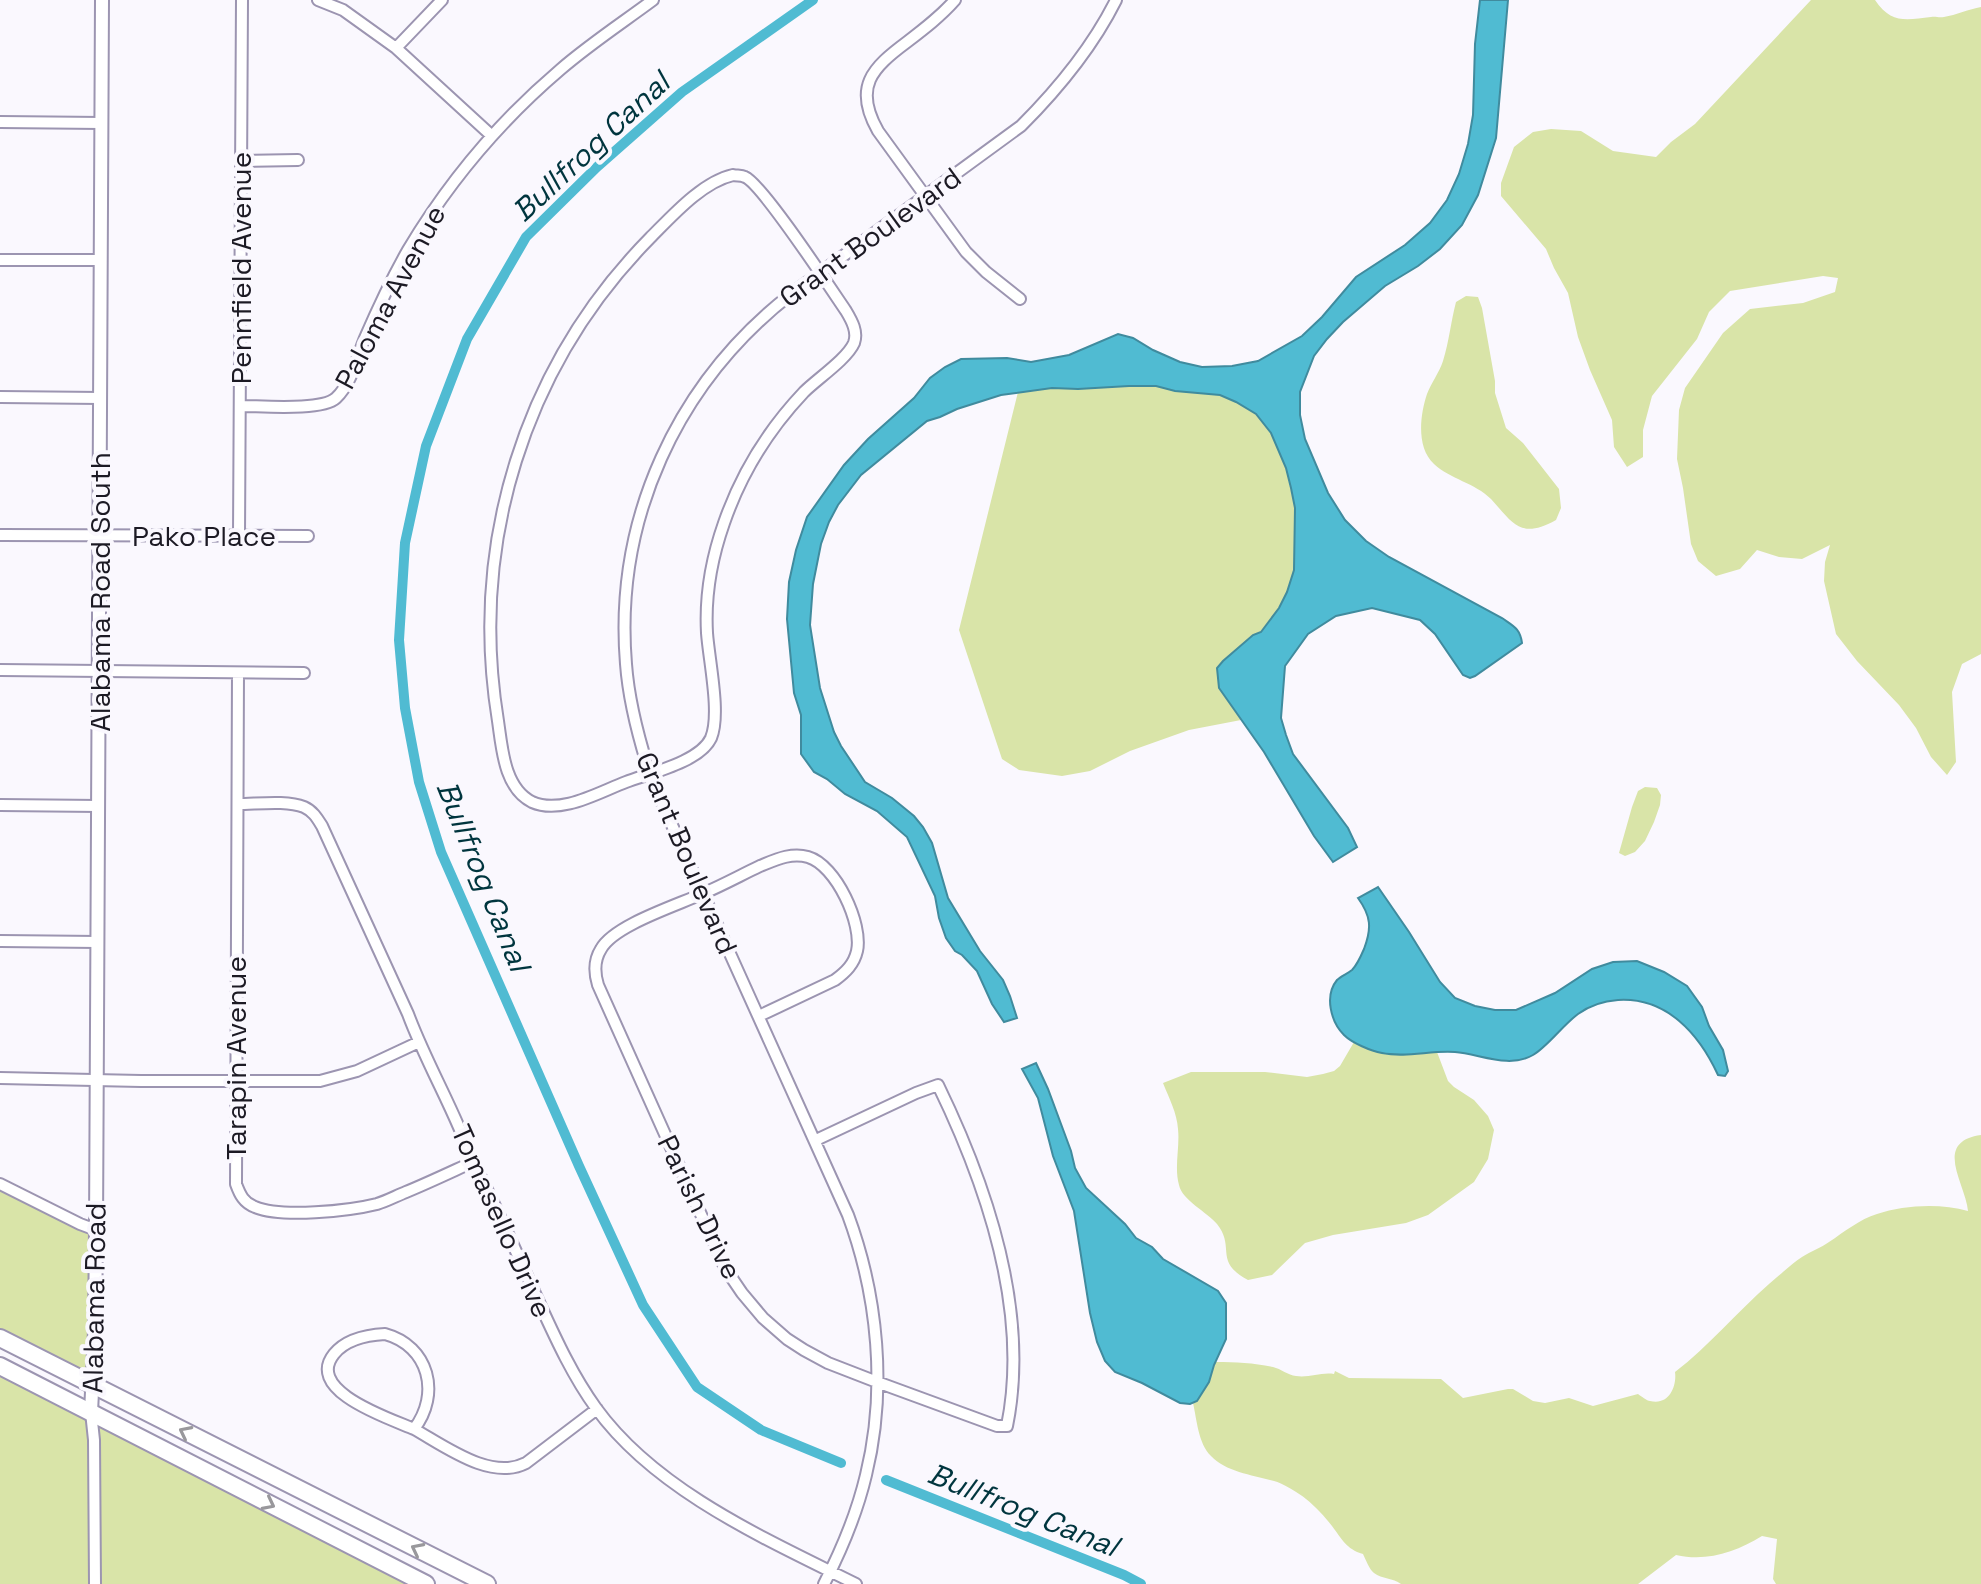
<svg xmlns="http://www.w3.org/2000/svg" width="1981" height="1584" font-family="'Space Grotesk',sans-serif">
  <style>
    .green { fill: #d9e4a8 }
    .water { fill: #50bbd2; stroke: #408b9e; stroke-width: 2 }
    .lines { fill: none; stroke-linecap: round; stroke-linejoin: round }
    .canal { stroke: #50bbd2; stroke-width: 10 }
    .minor-casing { stroke: #9c95b1; stroke-width: 14 }
    .tertiary-casing { stroke: #9c95b1; stroke-width: 16 }
    .trunk-casing { stroke: #9c95b1; stroke-width: 20 }
    .minor { stroke: #fff; stroke-width: 10 }
    .tertiary { stroke: #fff; stroke-width: 12 }
    .trunk { stroke: #fff; stroke-width: 16 }
    .oneway { stroke: #99989c }
    .labels { text-anchor: middle; stroke-width: 8; stroke-linejoin: round; paint-order: stroke }
    .street-label { font-size: 28px; fill: #1c1a24; stroke: #faf8fe }
    .water-label { font-size: 30px; font-style: italic; fill: #00353e; stroke: #faf8fe }
  </style>
  <rect width="100%" height="100%" fill="#faf8fe"/>
  <!-- green -->
  <path class="green" d="M1811,0H1875C1891,24 1906,20 1931,17C1936,16 1938,18 1944,17C1956,15 1969,9 1981,7V654L1962,664L1952,692L1956,762L1947,775L1931,757L1916,728L1899,705L1857,661L1836,634L1824,581L1825,562L1830,545L1802,559L1779,557L1757,550L1740,569L1716,576L1698,561L1691,544L1683,488L1677,459L1679,410L1685,388L1723,333L1750,309L1803,303L1835,292L1838,278L1823,276L1730,291L1709,312L1697,339L1652,396L1643,430V457L1627,467L1614,447L1612,420L1590,370L1578,337L1568,293L1554,268L1546,249L1501,196V183L1514,147L1533,132L1551,129L1581,131L1613,151L1656,157L1671,142L1695,124Z
    M1466,296L1478,297L1482,308L1495,381V393L1506,428L1523,443L1559,489L1561,508L1556,520C1520,540 1513,523 1491,499C1475,483 1450,479 1434,464C1416,447 1420,415 1427,394C1431,383 1439,373 1443,361C1449,342 1451,321 1456,302Z
    M1129,386H1156L1175,391L1200,392L1219,395L1236,402L1256,413L1271,433L1286,469L1295,508L1294,570L1287,592L1279,608L1261,632L1253,635L1223,661L1219,688L1241,720L1189,730L1130,751L1090,771L1062,776L1019,770L1002,759L959,630L1018,392L1052,388L1078,389Z
    M1645,787L1657,788L1661,795L1660,805L1654,822L1645,841L1635,852L1625,856L1619,853L1632,807L1638,791Z
    M1354,1042C1389,1056 1400,1056 1437,1052L1448,1081L1454,1087L1474,1100L1488,1116L1494,1130L1488,1159L1474,1182L1428,1215L1406,1223L1333,1235L1305,1243L1272,1275L1248,1280C1213,1261 1236,1248 1217,1224C1207,1212 1182,1200 1179,1185C1174,1167 1180,1147 1178,1129C1177,1113 1169,1098 1163,1083L1191,1072H1265L1307,1077L1323,1074L1334,1071L1340,1066Z
    M1981,1135V1584H1776L1773,1579L1777,1539L1762,1536C1736,1552 1707,1562 1676,1555L1638,1584H1401C1393,1578 1382,1579 1374,1573C1369,1569 1366,1560 1363,1554C1346,1549 1342,1539 1332,1526C1325,1517 1315,1506 1306,1499C1299,1493 1282,1483 1274,1481C1253,1475 1226,1472 1211,1456C1198,1443 1197,1420 1193,1403C1206,1393 1209,1376 1216,1362C1236,1362 1254,1363 1273,1367C1281,1369 1288,1375 1296,1376C1309,1378 1321,1372 1334,1374L1335,1371L1349,1378L1441,1379L1463,1398L1508,1389H1513L1533,1401L1545,1403L1569,1398L1593,1406L1638,1394C1641,1396 1647,1401 1650,1401C1669,1406 1677,1386 1675,1372C1709,1346 1737,1312 1769,1284C1780,1275 1791,1264 1802,1257C1811,1251 1821,1248 1829,1242C1844,1232 1860,1219 1877,1214C1904,1205 1940,1203 1968,1211C1966,1184 1932,1142 1981,1135Z
    M0,1180L91,1222L88,1376L0,1332Z
    M0,1372L412,1584H0Z"/>
  <!-- water -->
  <path class="water" d="M1480,0H1508L1496,138L1478,195L1462,225L1440,249L1418,266L1385,286L1343,322L1327,339L1314,356L1300,392V415L1305,439L1328,493L1345,520L1366,541L1389,557L1502,618C1513,626 1520,628 1522,643L1475,676L1470,678L1463,675L1435,634L1420,620L1372,608L1336,616L1308,634L1285,666L1281,718L1286,735L1293,754L1348,828L1357,847L1333,862L1314,836L1264,752L1219,688L1217,668L1223,661L1253,635L1261,632L1279,608L1287,592L1294,570L1295,508L1291,488L1286,468L1271,433L1256,414L1236,402L1220,395L1175,391L1156,386H1129L1078,389L1052,388L1001,395L957,409L940,417L927,421L861,475L838,505L829,522L821,544L813,584L810,625L820,688L834,732L841,746L865,782L892,798L914,816L923,827L932,843L948,898L980,951L1003,980L1010,996L1017,1018L1004,1022L992,1004L977,971L962,955L955,951L946,938L939,918L935,896L907,837L877,811L845,794L827,779L814,772L801,754V715L794,693L787,619L789,582L796,550L807,517L844,465L868,439L914,398L930,378L945,367L961,359L1007,358L1031,362L1069,355L1118,334L1133,338L1153,350L1180,362L1202,367L1232,366L1258,361L1302,336L1322,317L1356,277L1405,245L1430,223L1447,200L1459,174L1468,144L1473,115L1475,44Z
    M1378,887L1409,932L1440,982L1455,998L1475,1006L1495,1010H1516L1555,993L1592,969L1613,962L1637,961L1664,972L1687,986L1702,1007L1709,1026L1723,1050L1728,1071L1725,1076L1718,1075C1699,1034 1667,997 1618,1000C1604,1001 1589,1006 1578,1014C1563,1025 1547,1047 1533,1055C1509,1069 1480,1054 1455,1052C1431,1050 1407,1058 1382,1053C1371,1051 1352,1043 1344,1035C1331,1022 1324,996 1337,980C1341,976 1347,974 1352,970C1357,965 1361,956 1364,949C1372,928 1371,916 1358,898Z
    M1036,1063L1048,1089L1071,1151L1075,1168L1086,1188L1125,1224L1136,1238L1152,1247L1163,1259L1218,1291L1226,1303V1339L1214,1365L1209,1382L1197,1401L1190,1404L1180,1403L1142,1383L1115,1372L1105,1361L1097,1342L1090,1313L1074,1211L1053,1156L1038,1098L1022,1069Z"/>
  <g class="lines">
    <!-- canal -->
    <path class="canal" d="M813,0L682,92L597,167L526,237L467,339L426,446L405,543L399,640L405,708L419,782L441,852L579,1166L643,1305L697,1387L761,1430L841,1463
      M886,1480L1124,1575L1141,1584"/>
    <defs>
      <path id="minor" d="M318,0L343,10L396,48L492,136
        M955,0C941,16 924,29 907,42C872,68 853,87 878,131L966,252L986,272L1020,299
        M396,48L442,0
        M0,122L102,123
        M242,161L298,160
        M733,175C737,176 741,175 745,177C762,184 831,289 846,311C852,321 858,332 854,343C847,359 817,379 804,392C768,430 741,474 724,523C712,557 705,597 707,633C709,661 721,714 711,738C700,762 650,773 626,782C599,792 561,815 532,802C504,788 502,748 498,721C469,544 524,366 650,238C672,216 702,182 733,175Z
        M0,260H101
        M0,397L101,398
        M241,406C262,406 322,411 336,398C352,383 357,357 365,338C378,308 392,278 408,250C448,183 501,120 561,69C590,44 622,23 653,0
        M0,535L308,536
        M239,535L242,0
        M0,670L304,673
        M238,673L236,1184C240,1195 244,1203 255,1207C281,1218 349,1211 377,1204C387,1201 396,1196 406,1192C428,1183 451,1172 473,1162
        M238,804C257,804 287,800 304,807C313,811 317,818 322,826L408,1014C427,1065 455,1111 473,1162C497,1207 517,1254 538,1300C555,1337 572,1375 596,1408C656,1491 766,1539 856,1584
        M0,805L99,806
        M0,941L98,942
        M759,1016L835,980C846,972 854,964 857,951C863,924 836,865 808,857C791,852 775,860 760,866C741,875 723,885 704,893C678,905 614,925 601,949C594,960 594,972 598,985L725,1268L742,1293L763,1318L787,1339L804,1350L828,1363L877,1382L997,1426H1007C1030,1313 987,1186 938,1085L916,1093L816,1140
        M0,1078L141,1081H320L357,1071L419,1042
        M0,1184L80,1224L96,1230
        M385,1334C429,1346 441,1394 414,1429C391,1419 304,1391 334,1354C346,1339 367,1335 385,1334Z
        M91,1412L94,1440L95,1584
        M414,1429C446,1447 491,1481 526,1463L597,1409
        M824,1584C842,1549 857,1513 866,1475C887,1390 878,1296 848,1215L653,783C640,744 629,705 626,664C614,519 677,383 791,294L1021,126C1059,88 1092,48 1116,0"/>
      <path id="tertiary" d="M91,1412L95,1331L96,1230L102,0"/>
      <path id="trunk" d="M0,1338L487,1584
        M0,1366L426,1584"/>
    </defs>
    <!-- minor casing -->
    <use href="#minor" class="minor-casing"/>
    <!-- tertiary casing -->
    <use href="#tertiary" class="tertiary-casing"/>
    <!-- trunk casing -->
    <use href="#trunk" class="trunk-casing"/>
    <!-- minor -->
    <use href="#minor" class="minor"/>
    <!-- tertiary -->
    <use href="#tertiary" class="tertiary"/>
    <!-- trunk -->
    <use href="#trunk" class="trunk"/>
  </g>
  <!-- one-way arrows -->
  <defs><path id="oneway-chevron" d="M-2-3.5L2.5 0L-2 3.5" fill="none" stroke-width="1.6" stroke-linecap="round" stroke-linejoin="round" transform="scale(2)"/></defs>
  <g class="oneway">
    <use href="#oneway-chevron" transform="translate(185 1432) rotate(-153)"/>
    <use href="#oneway-chevron" transform="translate(269 1504) rotate(27)"/>
    <use href="#oneway-chevron" transform="translate(417 1549) rotate(-153)"/>
  </g>
  <g class="labels">
    <!-- street labels -->
    <g class="street-label">
      <text transform="translate(870 237) rotate(-36)" y="10">Grant Boulevard</text>
      <text transform="translate(241 268) rotate(-90)" y="10">Pennfield Avenue</text>
      <text transform="translate(390 297) rotate(-62)" y="10">Paloma Avenue</text>
      <text x="204" y="546">Pako Place</text>
      <text transform="translate(100 592) rotate(-90)" y="10">Alabama Road South</text>
      <text transform="translate(687 853) rotate(67)" y="10">Grant Boulevard</text>
      <text transform="translate(236 1058) rotate(-90)" y="10">Tarapin Avenue</text>
      <text transform="translate(700 1207) rotate(64)" y="10">Parish Drive</text>
      <text transform="translate(502 1221) rotate(66)" y="10">Tomasello Drive</text>
      <text transform="translate(94 1298) rotate(-89)" y="10">Alabama Road</text>
    </g>
    <!-- water labels -->
    <g class="water-label">
      <text transform="translate(591 147) rotate(-43)" y="10">Bullfrog Canal</text>
      <text transform="translate(483 876) rotate(68)" y="10">Bullfrog Canal</text>
      <text transform="translate(1023 1510) rotate(22)" y="10">Bullfrog Canal</text>
    </g>
  </g>
</svg>
